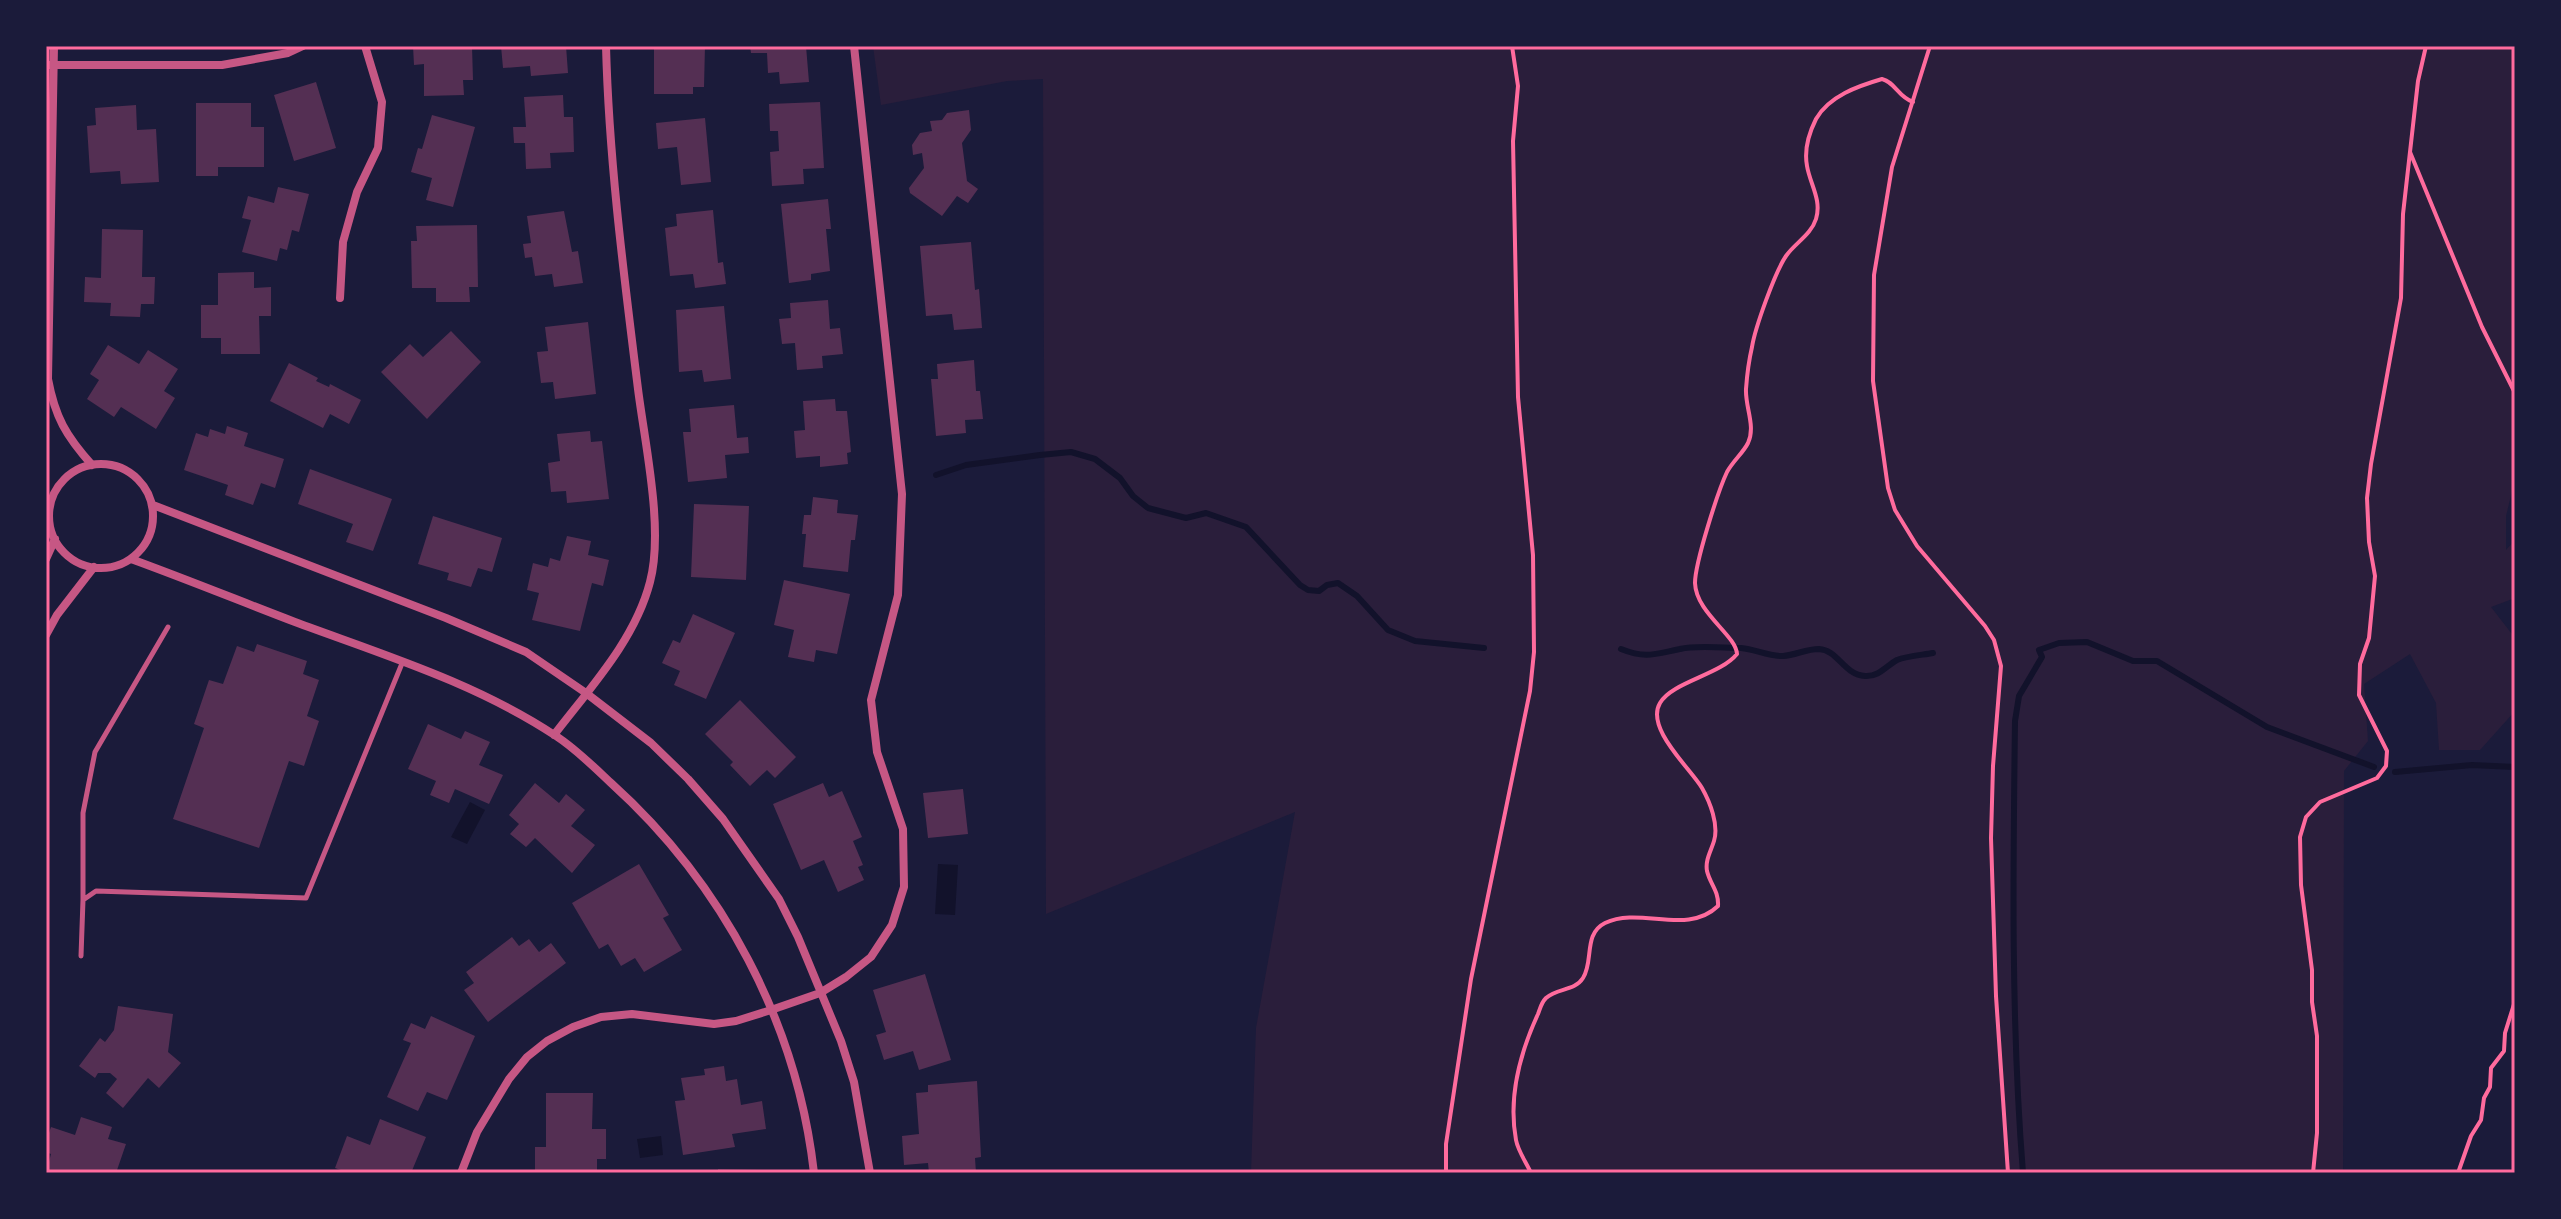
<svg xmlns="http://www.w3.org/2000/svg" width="2561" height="1219" font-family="Poppins,sans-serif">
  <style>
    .green { fill: #2a1e3b }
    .water { fill: #12122b }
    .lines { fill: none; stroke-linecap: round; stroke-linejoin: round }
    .stream { stroke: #12122b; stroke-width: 6 }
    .building { fill: #542f53 }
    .path { stroke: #ff6b9d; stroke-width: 4 }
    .service { stroke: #c65784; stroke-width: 5 }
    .minor { stroke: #c65784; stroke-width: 8 }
    .neatline { fill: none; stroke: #ff6b9d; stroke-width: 3 }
  </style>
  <rect width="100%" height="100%" fill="#1b1b3a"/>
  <!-- green -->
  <path class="green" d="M873,46H2515V479L2506,516V550L2515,540V598L2491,607L2515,638V711L2480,750H2439L2436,703L2410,654L2364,684L2368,741L2344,771L2343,1173H1251L1256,1028L1295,812L1046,914L1043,79L1007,81L881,105Z"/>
  <!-- water -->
  <path class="water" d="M470,802L485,810L467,844L451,837Z
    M938,864L958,865L955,915L935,914Z
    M661,1136L663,1155L640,1158L637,1139Z"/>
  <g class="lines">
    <!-- stream -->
    <path class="stream" d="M936,475L966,465L1040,455L1071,452L1095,459L1120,478L1133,496L1148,508L1186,518L1206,513L1246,527L1300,585L1308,590L1319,591L1327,585L1338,583L1357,596L1388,630L1415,641L1484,648
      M1621,649C1646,659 1655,654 1680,649C1696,645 1724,648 1741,648C1755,649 1769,657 1783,656C1796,655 1806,649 1819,649C1838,650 1844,675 1865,676C1879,677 1886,666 1897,660C1907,656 1922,655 1933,653
      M2395,772L2472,765L2515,767
      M2023,1173C2011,1023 2013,872 2015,721L2019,696L2042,657L2039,650L2059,643L2087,642L2133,661H2157L2267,727L2374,767"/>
  </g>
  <!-- building -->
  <path class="building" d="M413,46H472L473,80H463L464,95L424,96V64L414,65Z
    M501,46H566L568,73L531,76L530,66L503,68Z
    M654,46H705L704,87H693V94H654Z
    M750,46H806L809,82L780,84L779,72L768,73L767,53H751Z
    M316,82L336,148L294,161L274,95Z
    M563,95L564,117H573L574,152L550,153L551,168L526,169L525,143H514L513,127H526L524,97Z
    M820,102L824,168L803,169L804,184L772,186L770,152L779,151L778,131H770L769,104Z
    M196,103H251V127H264V167H218V176H196Z
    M136,105L137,130L156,129L159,182L121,184L120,171L90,173L87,126L96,125L95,108Z
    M969,110L971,130L962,143L967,181L978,189L968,203L957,196L942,216L910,193L909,188L924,168L922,153L913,155L912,145L920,133L932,131L930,121L942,120L947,113Z
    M432,115L475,127L453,207L426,200L432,178L411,172L418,148L422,149Z
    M705,118L711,182L681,185L677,147L658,149L656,123Z
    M278,187L309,194L299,232L292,230L287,250L280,248L277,261L242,252L251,220L242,218L248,196L274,203Z
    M828,199L831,229H826L830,271L811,274V280L789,283L781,204Z
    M713,210L718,263L723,262L726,284L695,288L693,274L670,276L665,228L677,226L676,214Z
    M564,211L572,252L578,251L583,283L554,287L552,274L535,276L532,257L525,258L523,244L531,243L527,216Z
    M477,225L478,287H469L470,302H436V288H412L411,241H417L416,226Z
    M102,229L143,230L142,277H155L154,304H141L140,317L110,316L111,303L84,302L85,277L101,278Z
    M971,242L975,290L979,289L982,328L954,330L952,314L926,316L920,246Z
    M254,272V288L271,287V316H259L260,354H221V338H201V305H218V273Z
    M828,300L830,329L840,328L843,354L822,356L823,368L797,370L795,343L782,344L779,319L791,318L790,303Z
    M724,306L731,379L704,382L702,370L679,372L676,310Z
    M588,322L596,394L555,399L553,382L541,383L537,352L548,351L545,327Z
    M451,331L481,362L427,419L381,372L410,344L423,357Z
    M108,345L139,364L148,350L178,369L164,391L175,398L156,429L121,407L114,417L87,399L99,380L90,374Z
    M974,360L976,391H980L983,419L965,420L966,433L936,436L931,379H938L937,364Z
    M289,363L318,378L316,381L329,387L330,384L361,400L349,424L330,414L323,428L270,401Z
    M835,399L836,411H847L851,452L847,453L848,464L820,467V456L796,458L794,431L805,430L803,401Z
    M734,405L737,438L748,437L749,453L725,455L727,478L688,482L683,432H691L689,409Z
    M227,426L248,433L244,446L284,459L275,488L261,483L253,505L225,495L228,485L184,470L196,433L208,437L210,429L225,434Z
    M590,431L591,442L602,441L609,499L567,503L566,491L551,492L548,463L560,461L557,434Z
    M310,469L392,499L373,551L346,542L353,524L298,504Z
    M813,497L838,500L837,513L858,515L855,540H851L848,572L803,567L806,534H802L804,515H811Z
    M694,504L749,506L746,580L691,577Z
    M433,516L502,538L492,572L478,568L471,587L447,580L449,573L418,564Z
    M567,536L591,541L588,555L609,560L603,586L592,583L580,631L532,620L539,593L527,590L533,563L548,567L550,558L560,561Z
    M784,580L850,594L837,654L816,650L814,662L788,657L794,630L774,625Z
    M693,614L735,633L706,699L674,685L680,671L662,663L673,640L680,643Z
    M257,644L307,661L303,674L319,680L307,716L319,721L304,766L289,761L259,848L173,819L204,728L194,724L209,680L223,684L237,646L254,652Z
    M740,700L796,757L775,778L767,770L750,786L730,765L733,762L705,734Z
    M428,724L461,739L465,731L490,742L479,765L503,775L489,804L455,789L449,803L430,795L436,781L408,769Z
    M535,783L559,803L566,794L585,810L571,826L595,845L572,873L535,838L526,847L510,834L519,824L509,815Z
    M823,783L829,797L842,791L862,837L853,841L863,865L858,867L864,880L838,892L824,860L801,870L773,804Z
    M963,789L968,834L928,838L923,793Z
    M639,864L669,915L663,918L682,950L644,972L635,958L621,966L608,944L599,949L572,903Z
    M512,937L519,946L529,939L539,952L551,943L566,963L488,1022L464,990L474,983L466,972Z
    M925,974L951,1060L919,1070L913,1051L884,1060L876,1035L886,1032L873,990Z
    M118,1006L173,1014L168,1052L181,1063L159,1088L148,1078L123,1108L106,1093L117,1079L110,1073H98L95,1078L79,1066L100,1038L105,1042L114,1030Z
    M431,1016L475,1036L447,1100L427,1092L418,1111L387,1097L411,1043L403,1040L411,1023L425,1029Z
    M724,1066L726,1081L737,1079L741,1105L762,1101L766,1129L732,1134L735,1147L683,1155L675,1101L685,1100L681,1078L705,1075L704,1069Z
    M977,1081L981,1157L975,1158L976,1173H929L928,1163L904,1165L902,1136L919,1134L916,1093L928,1092V1085Z
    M546,1093H593L592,1129H606V1159H597V1173L535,1172V1147H546Z
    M81,1117L112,1127L108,1139L126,1144L116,1173H46L51,1154L46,1152V1142L51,1127L75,1135Z
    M380,1119L426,1137L411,1173H349L335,1168L347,1136L370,1145Z
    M718,1169L768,1170V1173H718Z"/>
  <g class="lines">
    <!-- path -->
    <path class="path" d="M1930,46L1892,167L1874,275L1873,381L1888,488L1895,510L1917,546L1985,626L1994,640L2001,666L1993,766L1991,838L1996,996L2008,1173
      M2410,152L2482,327L2515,393
      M1446,1173V1144L1471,979L1530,691L1534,652L1533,555L1518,397L1513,141L1518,86L1512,46
      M1531,1173C1526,1162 1518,1151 1516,1140C1508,1097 1520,1053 1538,1014C1540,1009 1541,1003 1546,998C1557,988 1575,991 1583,978C1594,961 1583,934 1605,923C1640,906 1687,936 1718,906C1719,891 1710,884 1707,871C1705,860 1711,851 1714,841C1719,825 1710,802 1702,788C1690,768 1645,728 1660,703C1672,682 1720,675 1737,654C1736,635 1696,613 1695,583C1695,563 1718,491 1727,472C1733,461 1743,453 1748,443C1756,426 1745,407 1746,389C1747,375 1749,360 1752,347C1755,328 1775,272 1786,256C1795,243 1811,235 1816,219C1822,200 1810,184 1807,166C1804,150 1809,133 1816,119C1829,96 1858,86 1882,79C1895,82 1898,97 1913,102
      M2313,1173L2317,1133V1036L2312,1002V970L2301,885L2300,837L2306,817L2320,802L2377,778L2386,766L2387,751L2359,695L2360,664L2369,638L2375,576L2369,542L2367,498L2371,464L2401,298L2403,214L2418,81L2426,46
      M2458,1173L2471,1136L2481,1120L2484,1098L2490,1087L2491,1068L2504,1051L2505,1033L2515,1001"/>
    <!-- service -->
    <path class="service" d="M83,900V813L95,752L168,627
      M81,956L83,900L96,891L306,898L403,661"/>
    <!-- minor -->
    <path class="minor" d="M54,46L48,379C55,417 66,436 92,465
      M46,65H222L288,53L303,46
      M340,298L343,242L357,192L378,148L382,102L365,46
      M49 516a52 52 0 1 1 104 0a52 52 0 1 1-104 0Z
      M153,505L446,618L526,652L586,693L651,743L688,779L723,819L779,899L798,937L841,1041L854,1082L870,1173
      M46,559L55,539
      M131,559C186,579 240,601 295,622C384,655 476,683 556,736C576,749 594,767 611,783C723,884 797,1023 814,1173
      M46,635L57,615L94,567
      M554,735C590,688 635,640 650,582C664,529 645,445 638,389C624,276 609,161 606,46
      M461,1173L477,1132L509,1079L527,1057L547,1041L573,1027L601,1017L632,1014L714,1024L736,1021L771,1010L820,993L846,977L871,957L892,925L904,887L903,829L877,752L871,700L898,595L902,494L854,46"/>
  </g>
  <!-- border -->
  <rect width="2561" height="1219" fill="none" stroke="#1b1b3a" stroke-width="96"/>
  <rect x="48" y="48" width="2465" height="1123" class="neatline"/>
</svg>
